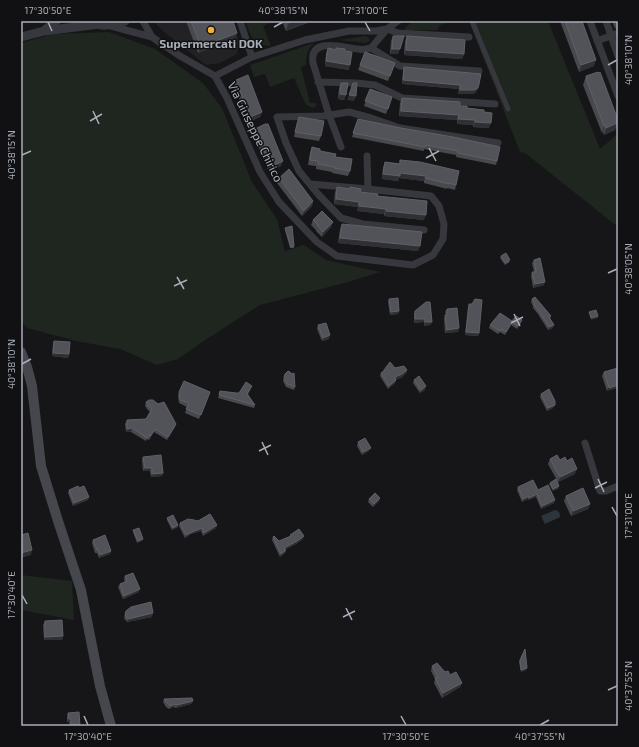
<svg xmlns="http://www.w3.org/2000/svg" width="639" height="747" font-family="'Exo 2',sans-serif">
  <style>
    .built { fill: #222225 }
    .green { fill: #1e261f }
    .water { fill: #2c353c }
    .lines { fill: none; stroke-linecap: round; stroke-linejoin: round }
    .pedestrian { stroke: #37383d; stroke-width: 5 }
    .minor { stroke: #37383d; stroke-width: 7 }
    .tertiary { stroke: #37383d; stroke-width: 9 }
    .secondary { stroke: #45474d; stroke-width: 10 }
    .wall { fill: #47494d }
    .shaded-wall { fill: #2f3033 }
    .building { fill: #525359; stroke: #5f6168 }
    .ticks { fill: none; stroke: #a8adb8; stroke-width: 1.5 }
    .poi-dot { fill: #f2b134; stroke: #111113; stroke-width: 1.5 }
    .labels { text-anchor: middle; stroke-width: 3; stroke-linejoin: round; paint-order: stroke }
    .poi-label { font-size: 12px; font-weight: bold; fill: #a8adb8; stroke: #111113 }
    .street-label { font-size: 12px; fill: #a8adb8; stroke: #111113 }
    .neatline { fill: none; stroke: #a8adb8; stroke-width: 1.5 }
    .ticks-label { font-size: 10px; text-anchor: middle; fill: #a8adb8 }
  </style>
  <rect width="100%" height="100%" fill="#161618"/>
  <!-- built -->
  <path class="built" d="M153,21H233L238,38V50L237,54L220,63L206,65L163,31Z"/>
  <!-- green -->
  <path class="green" d="M245,21H276L263,26L271,46C252,45 251,36 245,21Z
    M413,21L448,22L447,21H454L440,25L437,30H405V28Z
    M469,21H548L600,149L618,134V227L525,153L520,152Z
    M109,32L155,49L203,83L222,108L252,182L277,219L285,251L304,245L326,260L380,272L348,282L260,305L202,342L178,359L157,365L120,349L76,341L27,328L21,321V43L53,34Z
    M366,36L369,38L370,41L365,43L339,40Z
    M314,43C307,50 306,56 306,65L301,67L310,103H316V106L313,108L306,105L294,78L270,87L265,74L254,77L250,65Z
    M21,575L72,581L74,620L21,610Z"/>
  <!-- water -->
  <path class="water" d="M555,510C559,511 560,513 560,517L545,524L541,516Z"/>
  <g class="lines">
    <!-- pedestrian -->
    <path class="pedestrian" d="M472,21L508,109"/>
    <!-- minor -->
    <path class="minor" d="M143,21L152,37
      M240,21L252,57
      M590,21L618,96
      M606,21L618,56
      M107,25L152,37L180,56L215,76L252,57L305,40L349,31H376L387,29L398,21
      M597,41L618,33
      M371,48L400,66L479,71
      M215,76L227,98L260,172L279,202L317,242L337,256L413,265L433,255L443,239L444,224L439,206L431,196L368,189L310,184
      M318,82L356,83L375,85L402,98L495,104
      M341,147L329,115L313,63C309,36 344,48 358,49C362,50 367,49 371,48L387,29L398,33L469,37
      M367,156L368,189
      M424,230L363,224L341,218L318,194L299,171L286,143L277,117L323,116L349,112L371,118L400,128L498,143
      M585,443L600,491H606L618,486"/>
    <!-- tertiary -->
    <path class="tertiary" d="M95,21C101,27 108,26 115,21
      M111,24L125,21
      M44,31L56,21
      M21,37L44,31L99,24"/>
    <!-- secondary -->
    <path class="secondary" d="M21,352L27,367L32,386L41,466L58,521L81,590L100,686L111,726"/>
  </g>
  <!-- wall -->
  <path class="wall" d="M186,21H233L235,40L198,53Z
    M282,21H313L286,31Z
    M560,21H582L594,66L579,72Z
    M612,21H618L615,29Z
    M393,36H404L398,54H390L391,41Z
    M407,36L464,54L462,59L404,55L405,41Z
    M328,48L349,70L325,66L326,53Z
    M365,52L395,63L388,81L358,70Z
    M404,67L478,88L476,92L473,94H458L459,89L402,84L403,71Z
    M586,76L618,120V124L616,128L615,129V130L604,135L603,132L602,133L583,85Z
    M236,80L262,112L260,117L248,122L234,85Z
    M341,83L346,95L344,100L338,99L339,88Z
    M370,89L392,97L386,114L364,106Z
    M402,98L460,106L484,112L489,128L473,127V125L457,124V120L399,116L400,103Z
    M299,117L321,136L319,141L294,137L297,122Z
    M358,119L497,161L496,165L456,157V155L424,149V151L352,137Z
    M255,129L281,166L269,172L253,134Z
    M312,147L320,151L335,157L350,171L348,176L332,173V172L316,169V166L308,165L310,152Z
    M400,160L456,185L455,190L447,188V189L424,183V181L399,178L398,181L382,179L383,167L385,162L399,164Z
    M279,178L313,201L312,206L302,216L277,183Z
    M337,187L360,192L377,196L424,220L384,216V214L357,211L358,207L334,204L335,192Z
    M313,220L333,222L331,227L322,237L316,231V230L311,225Z
    M342,224L418,251L338,243L340,229Z
    M285,228L294,246V248H290L285,230Z
    M501,256L510,262L505,265L500,258Z
    M534,260L544,285L533,288L531,276L532,272H534L532,263Z
    M389,299L399,311L398,314L390,315L388,302Z
    M532,299L551,316L550,318L553,328L548,330L538,314L533,308V306L531,302Z
    M469,304L479,333L478,336L465,335L468,307Z
    M447,309L459,328L458,332L445,333L444,318L446,315L445,312Z
    M415,311L432,322L430,325L424,326V322L414,323V314Z
    M512,321L521,323L517,329L511,325L505,335L500,332L498,334L489,328L490,325Z
    M318,325L329,339L322,341L317,329Z
    M54,341L69,354L68,358L52,356L53,344Z
    M395,368L407,370L406,373L401,378L396,379L395,383L388,389L380,376L381,373L383,372L384,370Z
    M618,368L607,391L602,376L604,372Z
    M285,374L295,387L294,390L286,387L283,381Z
    M414,380L425,390L420,393L413,383Z
    M184,381L210,392L199,419L185,413L187,407L179,403L178,396Z
    M252,386L248,394L255,405L254,408L218,398L220,391L236,393H239Z
    M541,394L555,405L553,408L547,411L540,397Z
    M146,402L175,427L167,440L154,432L149,440L147,439L146,441L131,432H126L125,424L127,420L146,419L150,412L147,409L145,406Z
    M358,442L369,451L362,455L357,446Z
    M143,457L163,473L162,476L151,477L150,471H143L142,460Z
    M550,459L560,460L575,474L558,482L548,464Z
    M550,483L559,486V488L553,491L549,484Z
    M518,487L538,490L554,503L541,509L536,497L528,500V499L522,502L517,490Z
    M79,488L88,500L73,506L68,493L69,490Z
    M566,496L590,504L588,509L571,516L564,501Z
    M380,498L379,501L373,507L368,502L369,499Z
    M167,518L178,525V527L172,530L167,520Z
    M198,521L217,525L216,528L203,536L201,531L191,534L185,538L179,526L180,523Z
    M133,530L143,539V540L137,543L133,532Z
    M290,535L303,539L296,544L286,549V550L285,553L280,557L272,540L273,537L279,541L290,537Z
    M93,540L111,551L110,554L99,558L97,553H95L92,543Z
    M125,576L139,592L123,599L118,587L120,584L125,582L124,579Z
    M126,611L152,617L127,622L124,618Z
    M45,621L63,636L62,640H44L43,625Z
    M525,649L527,668L526,670L521,672L519,662Z
    M432,666L450,675L462,683L460,687L442,698L434,683L435,679L431,671Z
    M164,699L193,701L191,704L176,708L174,707L169,709L166,707L163,702Z
    M68,713L80,726H70L69,722H67V716Z"/>
  <!-- shaded-wall -->
  <path class="shaded-wall" d="M295,21H313L286,31L288,23Z
    M618,22V28L615,29Z
    M237,33L235,40L198,53L201,47Z
    M392,49H400L398,54H390Z
    M406,50L464,54L462,59L404,55Z
    M596,60L594,66L579,72L581,65Z
    M326,61L350,65L349,70L325,66Z
    M403,80L460,85L459,89L402,84Z
    M478,88L476,92L473,94H458L460,90Z
    M340,94L346,95L344,100L338,99Z
    M349,95L356,96L354,101L347,100Z
    M401,111L459,115L457,120L399,116Z
    M262,112L260,117L248,122L250,117Z
    M458,119L475,120L473,125L457,124Z
    M475,122L491,123L489,128L473,127Z
    M618,122L616,128L615,129V130L604,135L606,128Z
    M604,126H605L603,132L602,133Z
    M283,161L281,166L269,172L271,167Z
    M400,173L426,176L424,181L399,178L398,181L382,179L383,174Z
    M336,199L359,202L358,207L334,204Z
    M313,201L312,206L302,216L304,211Z
    M359,206L386,209L384,214L357,211Z
    M386,211L426,215L424,220L384,216Z
    M333,222L331,227L322,237L323,232Z
    M340,238L420,246L418,251L338,243Z
    M545,282L544,285L533,288L535,284Z
    M399,311L398,314L390,315L391,312Z
    M598,316V318L591,320V318Z
    M415,319H425L424,322L414,323Z
    M425,322H432L430,325L424,326Z
    M512,322L511,325L505,335L506,332Z
    M554,325L553,328L548,330L549,327Z
    M459,328L458,332L445,333L447,330Z
    M466,332L479,333L478,336L465,335Z
    M330,335L329,339L322,341L323,338Z
    M53,353L69,354L68,358L52,356Z
    M407,370L406,373L401,378L394,380L395,377Z
    M396,380L395,383L388,389L389,386Z
    M618,385V388L607,391L609,388Z
    M426,386L425,390L420,393L421,390Z
    M555,405L553,408L547,411L548,408Z
    M176,424L175,427L167,440L168,437Z
    M132,428L131,432H126L127,429Z
    M371,448L369,451L362,455L363,452Z
    M145,468H152L150,471H143Z
    M577,469L575,474L558,482L560,477Z
    M163,473L162,476L151,477L152,474Z
    M559,486V488L553,491V489Z
    M537,494L536,497L528,500L529,498Z
    M529,496L528,499L522,502L523,499Z
    M89,497L88,500L73,506L74,503Z
    M380,498L379,501L373,507L374,504Z
    M555,500L554,503L541,509L542,506Z
    M590,504L588,509L571,516L573,511Z
    M178,525V527L172,530L173,528Z
    M217,525L216,528L203,536L204,533Z
    M202,528L201,531L191,534L185,538L186,535L192,532Z
    M304,536L303,539L296,544L283,551L284,548Z
    M143,539V540L137,543L138,541Z
    M32,550L31,555L21,558V553Z
    M286,550L285,553L280,557L281,554Z
    M111,551L110,554L99,558L100,555Z
    M140,589L139,592L123,599L124,596Z
    M153,613L152,617L127,622L128,619Z
    M63,636L62,640H44L45,637Z
    M527,668L526,670L521,672V670Z
    M462,683L460,687L442,698L443,693Z
    M193,701L191,704L176,708L177,705Z
    M175,704L174,707L169,709L171,706Z
    M69,719H71L69,722H67Z"/>
  <!-- building -->
  <path class="building" d="M191,21H233L237,33L201,47Z
    M287,21H295L288,23Z
    M565,21H582L596,60L581,65Z
    M393,36H404L400,49H392Z
    M407,36L465,40L464,54L406,50Z
    M328,48L336,50V48L345,49V51L352,52L350,65L326,61Z
    M365,52L395,63L390,76L360,65Z
    M404,67L481,74L479,84L478,88L474,90H460V85L403,80Z
    M598,72L599,73L600,72L618,120L617,123L606,128L605,126H604L586,79L587,78L586,76Z
    M248,75L262,112L250,117L236,80Z
    M341,83H348L346,95L340,94Z
    M353,83H357L356,96L349,95Z
    M370,89L392,97L388,109L365,101Z
    M402,98L460,102V106H467V108L484,110V112L492,113L491,123L475,122V120L458,119L459,115L401,111Z
    M299,117L324,121L321,136L295,132Z
    M358,119L401,128L453,137L500,147L497,161L458,153V151L426,145L425,147L353,133Z
    M265,124H268L283,161L271,167L255,129Z
    M312,147L320,149V151L336,154L335,157L352,159L350,171L334,168V167L318,164V161L310,160Z
    M400,160L420,162L459,171L456,185L449,183V184L425,178L426,176L400,173V176L383,174L385,162L400,164Z
    M289,169L313,201L304,211L279,178Z
    M337,187L350,189V187L361,189L360,192L378,194L377,196L427,201L426,215L386,211V209L359,206V202L336,199Z
    M322,211L333,222L323,232L318,226V225L313,220Z
    M342,224L422,232L420,246L340,238Z
    M292,226L294,246L291,247L285,228Z
    M506,253L510,260L505,263L501,256Z
    M540,258L545,282L535,284L532,272H536L534,260Z
    M535,297L551,316L549,317L554,325L549,327L539,311L534,305L535,304L532,299Z
    M398,298L399,311L391,312L389,299Z
    M475,299L482,300L479,333L466,332L469,304H472Z
    M426,302H430L432,322H425V319H415V311Z
    M457,308L459,328L447,330L445,315H447V309Z
    M596,310L598,316L591,318L589,312Z
    M500,313L512,321L516,316L522,320L518,326L512,322L506,332L501,329L500,331L490,325Z
    M326,323L330,335L323,338L318,325Z
    M54,341L70,342L69,354L53,353Z
    M390,362L395,368L404,366L407,370L402,374L395,377L396,380L389,386L381,373L384,371V370Z
    M618,368V385L609,388L604,372Z
    M288,371L290,372L292,374L294,373L295,387L287,384L284,378L285,374Z
    M419,376L426,386L421,390L414,380Z
    M184,381L210,392L201,415L186,409L189,403L180,400L179,392Z
    M246,382L252,386L247,394L255,405L219,395L220,391L236,393H239Z
    M549,389L555,401V405L548,408L541,394Z
    M149,400H153L158,404L164,402L176,424L168,437L155,429L150,436L149,435L147,438L132,428L127,429V420L146,419L152,409L148,406L146,402Z
    M365,438L371,448L363,452L358,442Z
    M161,455L163,473L152,474V468H145L143,457Z
    M557,455L560,460L565,457L567,461L572,458L577,469L560,477L550,459Z
    M556,479L559,486L553,489L550,483Z
    M533,480L538,490L548,485L555,500L542,506L537,494L529,498V496L523,499L518,487Z
    M78,486L79,488L84,486L89,497L74,503L69,490Z
    M583,488L590,504L573,511L566,496Z
    M375,493L380,498L374,504L369,499Z
    M210,514L217,525L204,533L202,528L192,532L186,535L180,523L188,519L194,520L198,521Z
    M173,515L178,525L173,528L167,518Z
    M139,528L143,539L138,541L133,530Z
    M299,529L304,536L297,541L284,548L286,550L281,554L273,537L274,536L279,541L291,536L290,535Z
    M28,533L32,550L21,553V535Z
    M105,535L111,551L100,555L98,549L97,550L93,540Z
    M133,573L140,589L124,596L120,584L127,581L125,576Z
    M151,602L153,613L128,619L125,615L126,611L131,607Z
    M62,620L63,636L45,637V621Z
    M525,649L527,668L521,670L520,660Z
    M437,663L445,672L448,671L450,675L456,672L462,683L443,693L435,678L438,677L432,666Z
    M192,698L193,701L177,705L175,704L171,706L168,704L164,699Z
    M79,712L80,726H71V719H69L68,713Z"/>
  <!-- ticks -->
  <path class="ticks" d="M48,22L52,31M365,22L370,31M274,27L283,22M608,65L617,60M93,111L99,124M90,121L102,114M429,148L436,161M22,155L31,151M426,158L439,151M608,273L617,269M177,277L184,289M174,286L187,280M514,314L520,326M511,323L523,317M22,364L31,359M262,442L268,455M259,451L271,445M598,479L604,492M595,488L607,482M612,507L617,516M22,595L27,604M346,608L352,620M343,617L355,611M608,690L617,686M84,716L88,725M401,716L406,725M540,725L549,720"/>
  <!-- markers -->
  <circle class="poi-dot" cx="211" cy="30" r="4"/>
  <g class="labels">
    <!-- poi labels -->
    <g class="poi-label">
      <text x="211" y="48">Supermercati DOK</text>
    </g>
    <!-- street labels -->
    <g class="street-label">
      <text transform="translate(255 132) rotate(64)" y="4">Via Giuseppe Chirico</text>
    </g>
  </g>
  <!-- border -->
  <rect width="639" height="747" fill="none" stroke="#111113" stroke-width="44"/>
  <rect x="22" y="22" width="595" height="703" class="neatline"/>
  <g class="ticks-label">
    <text x="48" y="14">17°30'50"E</text>
    <text x="283" y="14">40°38'15"N</text>
    <text x="365" y="14">17°31'00"E</text>
    <text transform="translate(628 60) rotate(-90)" y="4">40°38'10"N</text>
    <text transform="translate(11 155) rotate(-90)" y="4">40°38'15"N</text>
    <text transform="translate(628 269) rotate(-90)" y="4">40°38'05"N</text>
    <text transform="translate(11 364) rotate(-90)" y="4">40°38'10"N</text>
    <text transform="translate(628 516) rotate(-90)" y="4">17°31'00"E</text>
    <text transform="translate(11 595) rotate(-90)" y="4">17°30'40"E</text>
    <text transform="translate(628 686) rotate(-90)" y="4">40°37'55"N</text>
    <text x="88" y="740">17°30'40"E</text>
    <text x="406" y="740">17°30'50"E</text>
    <text x="540" y="740">40°37'55"N</text>
  </g>
</svg>
